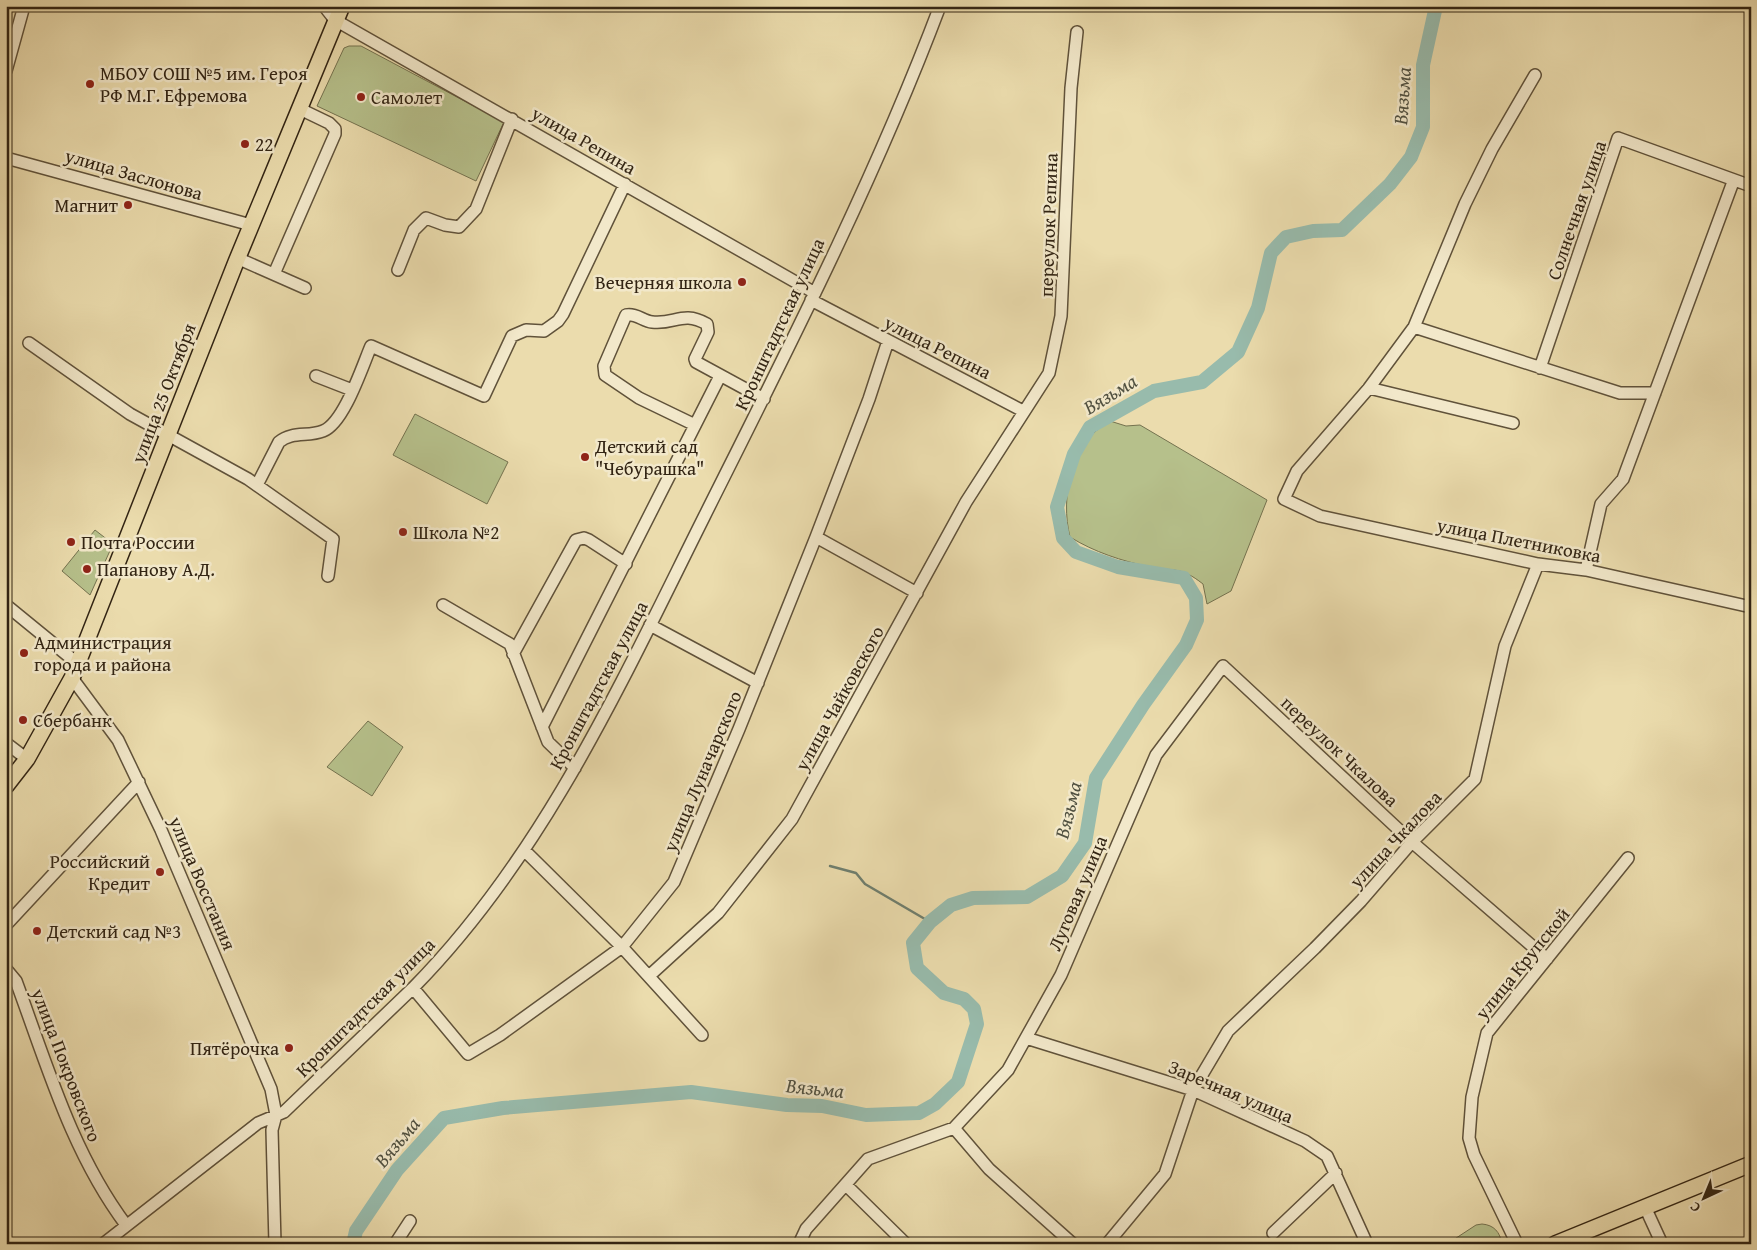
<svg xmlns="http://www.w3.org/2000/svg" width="1757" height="1250" font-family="'Gentium Book Plus',serif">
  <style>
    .green { fill: #b6c08b; stroke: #74724f }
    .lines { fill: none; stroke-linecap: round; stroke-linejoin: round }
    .stream { stroke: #6f7f6f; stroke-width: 2.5 }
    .river { stroke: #98bbac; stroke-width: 14 }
    .minor-casing { stroke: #60523a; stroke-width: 14 }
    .major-casing { stroke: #322413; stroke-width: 18 }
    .minor { stroke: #f2e8ca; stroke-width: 11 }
    .major { stroke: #ebdcad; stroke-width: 15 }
    .poi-dot { fill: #8f2418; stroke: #f2e8ca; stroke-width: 2 }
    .labels { text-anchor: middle; stroke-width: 5; stroke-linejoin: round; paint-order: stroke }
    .poi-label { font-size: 19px; fill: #322413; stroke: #f2e8ca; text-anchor: start }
    .street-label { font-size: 19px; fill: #322413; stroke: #f2e8ca }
    .water-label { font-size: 20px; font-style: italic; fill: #515141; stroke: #f2e8ca }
  </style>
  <rect width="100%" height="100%" fill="#ebdcad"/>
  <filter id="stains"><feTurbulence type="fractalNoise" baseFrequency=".004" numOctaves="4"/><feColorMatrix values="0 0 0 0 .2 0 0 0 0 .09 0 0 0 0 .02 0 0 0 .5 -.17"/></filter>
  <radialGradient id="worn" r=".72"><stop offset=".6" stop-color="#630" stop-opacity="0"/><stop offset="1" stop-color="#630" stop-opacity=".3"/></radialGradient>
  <!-- green -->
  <path class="green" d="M349,46H361L504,122L476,181L317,106L344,48Z
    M415,414L508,462L487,504L393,455Z
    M1110,421L1126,426L1140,425L1267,500L1231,591L1207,604L1203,584C1180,566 1176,572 1150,567C1122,561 1094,552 1070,537C1060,497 1071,442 1110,421Z
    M95,530L113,544L90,595L62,571Z
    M368,721L403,747L372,796L327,767Z
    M1482,1224C1494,1225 1500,1232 1502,1244H1447L1476,1225Z"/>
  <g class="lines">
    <!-- stream -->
    <path class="stream" d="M830,866L856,873L865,884L930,922"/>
    <!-- river -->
    <path class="river" d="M353,1244L356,1231L397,1170L444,1118L503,1108L691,1092L787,1105L822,1106L866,1115L919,1113L935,1104L958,1082L977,1024L974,1009L964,999L944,993L917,968L913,943L930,922L951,905L973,898L1027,897L1062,876L1085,843L1096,778L1143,705L1186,645L1197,620L1196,598L1184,578L1118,567L1076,552L1063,538L1057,507L1074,454L1090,427L1154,391L1202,382L1238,352L1258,308L1271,253L1286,237L1313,231L1342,230L1390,184L1411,157L1423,127V65L1436,6"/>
    <defs>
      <path id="minor" d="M324,6L335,20L815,293
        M6,71L24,6
        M1535,75L1492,149L1465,204L1414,327L1369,388L1297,471L1284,499L1320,516L1538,564L1586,570L1751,607
        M6,158L251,225
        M237,258L305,288
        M398,270L414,230L426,218L445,225L459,227L476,209L512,119
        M274,274L335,134V129L329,123L300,109
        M811,300L1023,411
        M1414,327L1620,393H1655
        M29,343L130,414L248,479L333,539L328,576
        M1540,368L1618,138L1751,186
        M316,376L352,390
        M1369,388L1513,423
        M695,425L639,398L605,375L604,366L626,315C636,313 643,321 652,322C675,325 682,310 707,324L708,332L695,359L696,362L764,399
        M257,485L279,442C292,431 308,437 323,431C344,423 362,367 371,346L484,396L512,336L526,330L544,331L558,321L563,314L625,184
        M816,537L917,593
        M1586,570L1601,504L1623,479L1733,182
        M6,605L77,663
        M443,605L510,644L548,742L575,768
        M650,625L758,683
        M513,654L576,540L584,538L589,540L626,564
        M72,678L118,740L161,830L271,1089L276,1115L272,1130L275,1244
        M542,727L720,376
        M6,743L27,759
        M524,850L622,947L702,1035
        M6,925L139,782
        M6,969L16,981C47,1065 72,1153 126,1225
        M649,976L718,913L792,819L966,502L1049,373L1061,316L1071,88L1077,32
        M413,988L468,1054L500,1035L622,947L674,882L739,729L816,537L869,399L888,341
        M1026,1038L1193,1090L1305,1141L1327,1156L1367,1244
        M954,1128L1008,1070L1061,975L1156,755L1223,666L1412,842L1547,959
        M846,1185L906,1244
        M1645,1207L1662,1244
        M1273,1233L1336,1173
        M103,1244L258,1123L284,1112L413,988C544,855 622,681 704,517C788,349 874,181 940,6
        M395,1244L410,1221
        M799,1244L806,1229L868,1159L954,1128L989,1169L1073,1244
        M1107,1244L1165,1174L1193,1090L1228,1031L1315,948L1361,901L1412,842L1475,779L1505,646L1538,564
        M1517,1244L1474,1155L1469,1138L1472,1097L1487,1033L1628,858"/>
      <path id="major" d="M6,786L27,759L72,678L236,262L342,6
        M1555,1244L1751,1164"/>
    </defs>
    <!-- minor casing -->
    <use href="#minor" class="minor-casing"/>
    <!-- major casing -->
    <use href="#major" class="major-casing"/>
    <!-- minor -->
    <use href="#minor" class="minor"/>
    <!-- major -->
    <use href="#major" class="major"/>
  </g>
  <!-- markers -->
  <g class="poi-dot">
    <circle cx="90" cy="84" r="5"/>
    <circle cx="361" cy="97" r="5"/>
    <circle cx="245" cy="144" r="5"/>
    <circle cx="128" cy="205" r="5"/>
    <circle cx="742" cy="282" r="5"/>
    <circle cx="585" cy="457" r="5"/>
    <circle cx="403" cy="532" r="5"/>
    <circle cx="71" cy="542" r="5"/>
    <circle cx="87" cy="569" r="5"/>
    <circle cx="24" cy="653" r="5"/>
    <circle cx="23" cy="720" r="5"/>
    <circle cx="160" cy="872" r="5"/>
    <circle cx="37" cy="931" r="5"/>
    <circle cx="289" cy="1048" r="5"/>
  </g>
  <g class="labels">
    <!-- poi labels -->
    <g class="poi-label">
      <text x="100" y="80">МБОУ СОШ №5 им. Героя<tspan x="100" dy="22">РФ М.Г. Ефремова</tspan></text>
      <text x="371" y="104">Самолет</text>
      <text x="255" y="151">22</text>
      <text x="118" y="212" text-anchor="end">Магнит</text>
      <text x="732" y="289" text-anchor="end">Вечерняя школа</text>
      <text x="595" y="453">Детский сад<tspan x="595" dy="22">"Чебурашка"</tspan></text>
      <text x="413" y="539">Школа №2</text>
      <text x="81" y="549">Почта России</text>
      <text x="97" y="576">Папанову А.Д.</text>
      <text x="34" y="649">Администрация<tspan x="34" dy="22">города и района</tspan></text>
      <text x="33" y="727">Сбербанк</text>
      <text x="150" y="868" text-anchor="end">Российский<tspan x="150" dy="22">Кредит</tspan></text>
      <text x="47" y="938">Детский сад №3</text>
      <text x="279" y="1055" text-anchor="end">Пятёрочка</text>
    </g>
    <!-- street labels -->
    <g class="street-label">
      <text transform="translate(584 140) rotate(30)" y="7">улица Репина</text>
      <text transform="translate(134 174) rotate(16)" y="7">улица Заслонова</text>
      <text transform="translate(1576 210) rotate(-71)" y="7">Солнечная улица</text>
      <text transform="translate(1048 225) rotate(-88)" y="7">переулок Репина</text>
      <text transform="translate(779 324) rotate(-65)" y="7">Кронштадтская улица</text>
      <text transform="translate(938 347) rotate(27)" y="7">улица Репина</text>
      <text transform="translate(163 393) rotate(-69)" y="7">улица 25 Октября</text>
      <text transform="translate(1519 540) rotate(11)" y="7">улица Плетниковка</text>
      <text transform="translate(598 685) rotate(-62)" y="7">Кронштадтская улица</text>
      <text transform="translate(839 698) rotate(-61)" y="7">улица Чайковского</text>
      <text transform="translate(1340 751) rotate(43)" y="7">переулок Чкалова</text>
      <text transform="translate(702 771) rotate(-67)" y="7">улица Луначарского</text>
      <text transform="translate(1395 839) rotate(-47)" y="7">улица Чкалова</text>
      <text transform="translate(203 883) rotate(67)" y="7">улица Восстания</text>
      <text transform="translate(1077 893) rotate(-67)" y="7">Луговая улица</text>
      <text transform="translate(1522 963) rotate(-51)" y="7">улица Крупской</text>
      <text transform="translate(365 1007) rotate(-45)" y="7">Кронштадтская улица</text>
      <text transform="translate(67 1065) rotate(69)" y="7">улица Покровского</text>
      <text transform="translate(1231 1091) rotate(23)" y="7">Заречная улица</text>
    </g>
    <!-- water labels -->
    <g class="water-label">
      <text transform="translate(1402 96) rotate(-86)" y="7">Вязьма</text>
      <text transform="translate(1110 394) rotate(-31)" y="7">Вязьма</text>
      <text transform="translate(1068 810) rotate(-76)" y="7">Вязьма</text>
      <text transform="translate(815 1088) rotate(6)" y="7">Вязьма</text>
      <text transform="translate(397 1142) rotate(-50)" y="7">Вязьма</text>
    </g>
  </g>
  <!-- margin -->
  <rect width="1757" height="1250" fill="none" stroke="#ebdcad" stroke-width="25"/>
  <rect x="8" y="8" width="1742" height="1235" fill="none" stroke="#322413" stroke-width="2.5"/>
  <rect x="12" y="12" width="1732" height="1225" fill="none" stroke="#322413"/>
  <!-- north arrow -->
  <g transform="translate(1704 1198) rotate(224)" stroke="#f2e8ca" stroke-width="4" paint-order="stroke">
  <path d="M0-4L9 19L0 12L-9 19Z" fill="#322413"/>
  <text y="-8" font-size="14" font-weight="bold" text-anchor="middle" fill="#322413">С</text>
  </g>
  <rect width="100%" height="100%" filter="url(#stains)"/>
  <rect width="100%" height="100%" fill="url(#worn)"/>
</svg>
